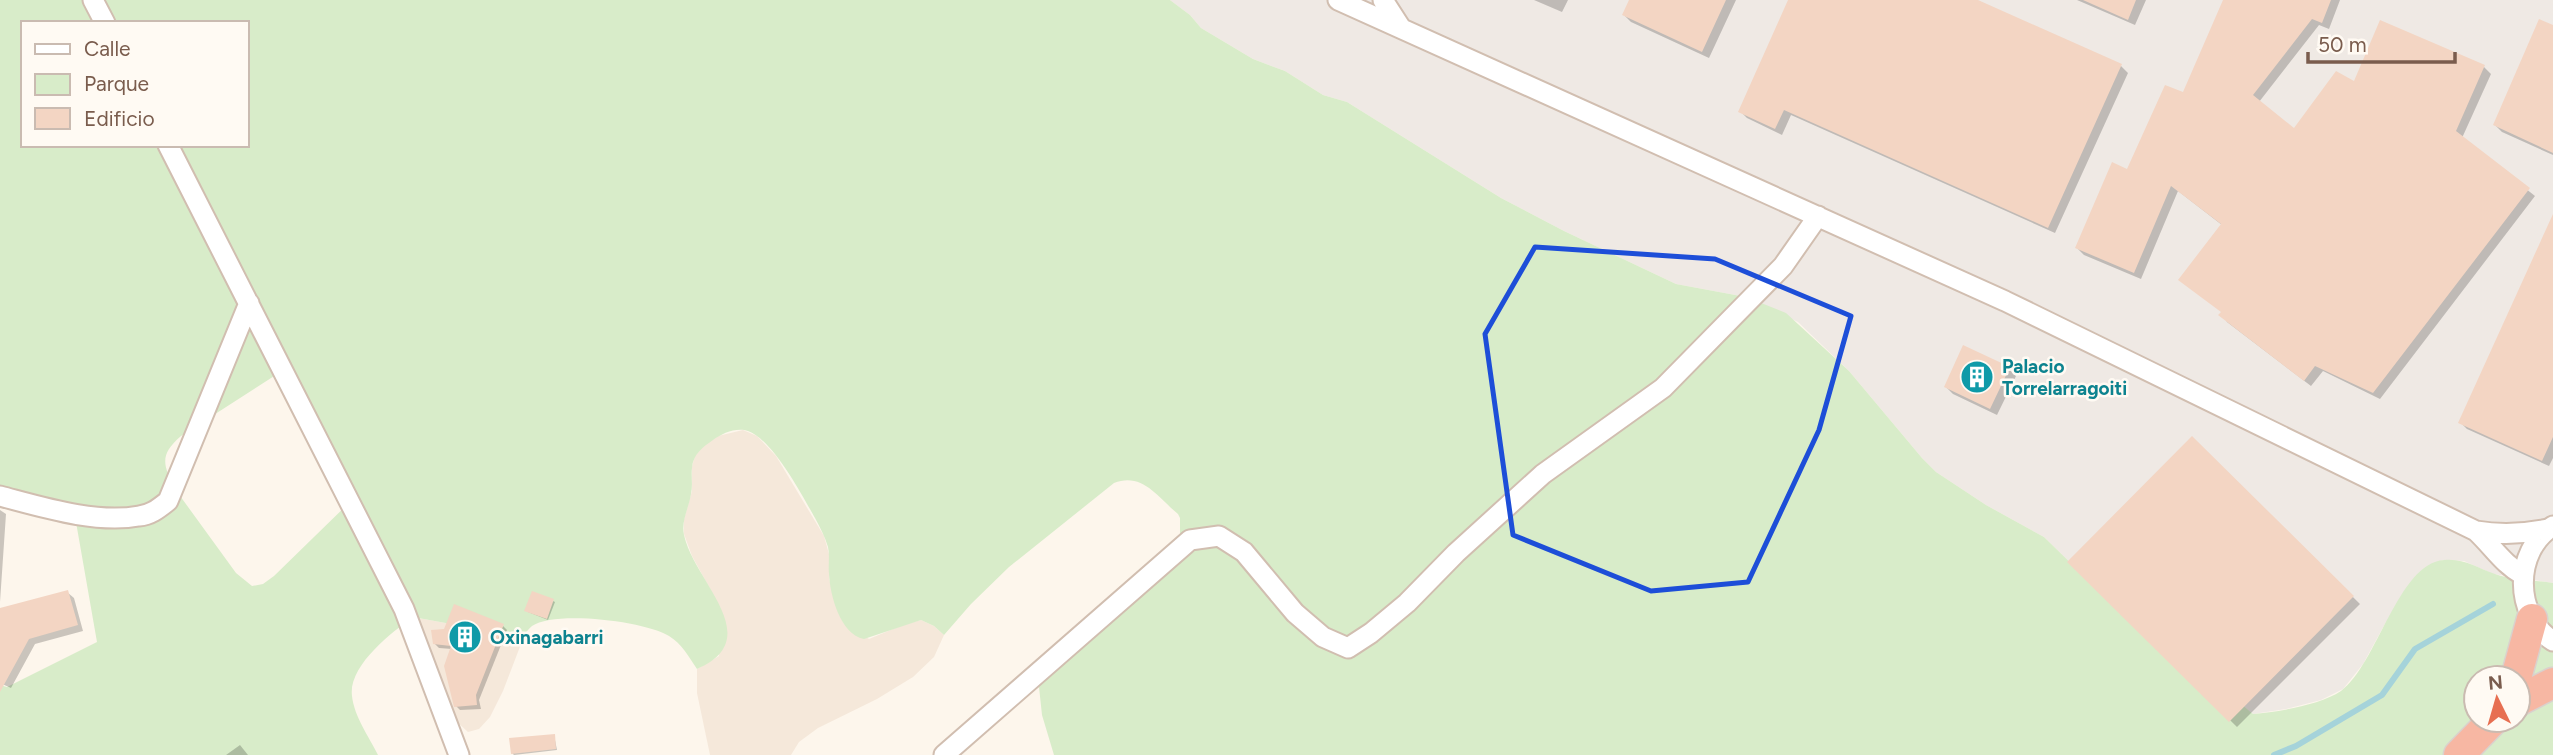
<svg xmlns="http://www.w3.org/2000/svg" width="2553" height="755" font-family="Figtree,sans-serif">
  <style>
    .residential { fill: #f5e8da }
    .industrial { fill: #efe9e4 }
    .green { fill: #d8ecc9; fill-rule: evenodd }
    .shadow { fill: #0003 }
    .lines { fill: none; stroke-linecap: round; stroke-linejoin: round }
    .stream { stroke: #a5d3da; stroke-width: 6 }
    .building { fill: #f3d5c3 }
    .minor-casing { stroke: #d1beb0; stroke-width: 23 }
    .highway-casing { stroke: #dad1cd; stroke-width: 33 }
    .minor { stroke: #fff; stroke-width: 19 }
    .highway { stroke: #f7b7a3; stroke-width: 30 }
    .marked { fill: none; stroke: #1d4ed8; stroke-width: 5; stroke-linejoin: round }
    .labels { text-anchor: middle; stroke-width: 5; stroke-linejoin: round; paint-order: stroke }
    .culture-label { font-size: 19px; font-weight: bold; fill: #0d838f; stroke: #fffaf3; text-anchor: start }
  </style>
  <rect width="100%" height="100%" fill="#fdf6ec"/>
  <!-- residential -->
  <path class="residential" d="M743,430L757,436L776,456L824,536L829,554V579L843,622L869,639L905,624L921,620L934,626L944,635L934,657L913,677L877,699L818,728L799,742L791,755H710L697,693V669L719,656L721,609L692,556L684,534V519L692,491V467L695,455L702,447L718,436Z
    M413,617L451,624L521,644L503,691L490,717L479,729L468,732L455,720Z"/>
  <!-- industrial -->
  <path class="industrial" d="M1170,0H2553V583L2493,574L2464,561L2442,560L2386,622L2363,664L2343,689L2321,700L2286,709L2253,714L2082,574L2044,537L1986,505L1936,472L1922,458L1849,371L1798,322L1746,297L1676,284L1564,231L1501,198L1347,102L1323,95L1285,71L1253,59L1201,28L1190,15Z"/>
  <!-- green -->
  <path class="green" d="M0,0H1170L1190,15L1201,28L1253,59L1285,71L1323,95L1347,102L1501,198L1564,231L1676,284L1746,297L1786,313L1849,371L1922,458L1936,472L1986,505L2044,537L2082,574L2156,632L2253,714C2278,712 2320,705 2341,691C2377,665 2398,563 2444,560C2464,558 2477,568 2495,574C2512,580 2534,580 2553,583V755H1054L1042,715L1039,687L1064,641L1081,622L1180,536V518L1178,514C1158,498 1143,472 1114,483L1009,567L971,604L944,635L934,626L921,620L864,639C840,634 830,595 829,574C828,565 830,556 828,547C825,537 820,527 815,518C802,495 773,440 748,431C737,427 722,433 713,440C703,447 693,454 692,468C691,476 693,485 691,494C689,508 681,520 684,535C694,582 768,638 697,669C689,657 682,644 669,636C646,621 554,610 532,626C526,631 523,637 521,644L451,624L413,617C391,633 348,666 352,696C354,716 369,737 378,755H0V685L7,687L97,642L73,505L0,485ZM23,23H247V145H23ZM282,371L354,498L274,576L263,584L252,586L236,573L175,489C163,465 159,455 181,436ZM2476,678H2518V720H2476Z"/>
  <!-- shadow -->
  <path class="shadow" d="M1534,0H1568L1562,12Z
    M1631,0H1736L1709,58L1631,22L1624,15Z
    M1790,0H1974L2121,66L2128,73L2055,233L1791,115L1782,135L1747,118L1740,111Z
    M2077,0H2146L2135,25Z
    M2225,0H2340L2329,29L2319,25L2259,102L2294,130L2355,83L2484,67L2491,74L2462,138L2535,196L2380,399L2323,371L2311,386L2227,322L2222,313V225L2178,191L2141,279L2084,255L2077,248L2184,95Z
    M2553,27V155L2502,132L2495,125Z
    M2553,219V458L2549,466L2467,429L2460,422Z
    M2009,369L2016,376L1997,415L1953,394L1946,387Z
    M2192,438L2360,604L2237,727L2069,562Z
    M0,510L6,514L0,602Z
    M67,592L74,598L83,631L35,644L11,688L0,683V646L6,609Z
    M553,601L555,602L548,620L528,612Z
    M503,626L507,630L479,700L481,709L460,710L456,706L452,649L439,648L434,643Z
    M554,735L557,750L514,755L512,753Z
    M240,745L248,755H226Z"/>
  <g class="lines">
    <!-- stream -->
    <path class="stream" d="M2274,755L2296,746L2382,695L2415,649L2493,604"/>
  </g>
  <!-- building -->
  <path class="building" d="M1629,0H1726L1702,52L1622,15Z
    M1788,0H1978L2122,64L2048,228L1784,110L1775,129L1738,112Z
    M2083,0H2136L2128,20Z
    M2223,0H2331L2322,23L2312,19L2253,95L2294,128L2336,71L2354,81L2380,20L2485,65L2456,131L2530,188L2373,393L2315,366L2304,381L2218,315L2221,312L2178,280L2221,224L2171,186L2134,273L2075,248L2112,162L2127,169L2165,85L2183,92Z
    M2539,19L2553,25V153L2493,125Z
    M2553,214V437L2542,461L2458,423Z
    M1963,345L2010,367L1990,409L1944,387Z
    M2192,436L2354,596L2229,722L2067,562Z
    M68,590L78,625L29,639L0,692V608Z
    M532,591L554,599L547,619L524,611Z
    M454,604L504,624L476,695L477,705L454,707L444,666L451,646L433,644L431,630L444,629Z
    M555,734L556,749L511,754L509,738Z"/>
  <g class="lines">
    <defs>
      <path id="minor" d="M93,0L105,23
        M1338,0L2005,301L2476,531C2493,547 2504,565 2523,575
        M1383,0L1401,28
        M168,145L404,609L459,755
        M0,496C42,507 96,524 139,516C151,515 159,508 168,501L249,303
        M2553,526C2513,551 2514,616 2553,641
        M2476,531C2501,535 2524,534 2548,529
        M944,755L1190,540L1219,536L1244,552L1295,613L1323,637L1348,648L1371,633L1407,603L1456,553L1543,474L1663,388L1783,266L1818,216"/>
      <path id="highway" d="M2516,678L2532,619
        M2518,701L2553,683
        M2459,755L2493,720"/>
    </defs>
    <!-- minor casing -->
    <use href="#minor" class="minor-casing"/>
    <!-- highway casing -->
    <use href="#highway" class="highway-casing"/>
    <!-- minor -->
    <use href="#minor" class="minor"/>
    <!-- highway -->
    <use href="#highway" class="highway"/>
  </g>
  <!-- marked area -->
  <path class="marked" d="M1535,247L1715,259L1851,316L1819,430L1748,582L1651,591L1513,535L1485,334Z"/>
  <!-- icons -->
  <defs>
    <symbol id="building-disc" viewBox="-11 -11 22 22"><circle r="9.5" fill="#0f9aa8" stroke="#fffaf3"/><path d="M-4-6H4V6H1V3H-1V6H-4ZM-2.5-4.3h1.7v1.8h-1.7ZM.8-4.3h1.7v1.8H.8ZM-2.5-1h1.7V.8h-1.7ZM.8-1h1.7V.8H.8Z" fill="#fff"/></symbol>
  </defs>
  <g fill-rule="evenodd">
    <use href="#building-disc" x="1958" y="358" width="38" height="38"/>
    <use href="#building-disc" x="446" y="618" width="38" height="38"/>
  </g>
  <g class="labels">
    <!-- culture labels -->
    <g class="culture-label">
      <text x="2002" y="373">Palacio<tspan x="2002" dy="22">Torrelarragoiti</tspan></text>
      <text x="490" y="644">Oxinagabarri</text>
    </g>
  </g>
  <!-- legend -->
  <rect x="21" y="21" width="228" height="126" fill="#fffaf3" stroke="#cabbb1" stroke-width="2"/>
  <rect x="35" y="44" width="35" height="10" fill="#ffffff" stroke="#cabbb1" stroke-width="2"/>
  <text x="84" y="56" font-size="21" fill="#7a5c4d">Calle</text>
  <rect x="35" y="74" width="35" height="21" fill="#d8ecc9" stroke="#cabbb1" stroke-width="2"/>
  <text x="84" y="91" font-size="21" fill="#7a5c4d">Parque</text>
  <rect x="35" y="108" width="35" height="21" fill="#f3d5c3" stroke="#cabbb1" stroke-width="2"/>
  <text x="84" y="126" font-size="21" fill="#7a5c4d">Edificio</text>
  <!-- north arrow -->
  <g transform="translate(2497 699) rotate(355)"><circle r="33" fill="#fffaf3" stroke="#cabbb1" stroke-width="2"/>
  <path d="M0-5L12 26L0 18L-12 26Z" fill="#e76f51"/>
  <text y="-10" font-size="19" font-weight="bold" text-anchor="middle" fill="#7a5c4d">N</text>
  </g>
  <!-- scale -->
  <path d="M2308 52v10h147v-10" fill="none" stroke="#7a5c4d" stroke-width="3.5"/>
  <text x="2318" y="52" font-size="21" fill="#7a5c4d" stroke="#fffaf3" stroke-width="5" paint-order="stroke">50 m</text>
</svg>
